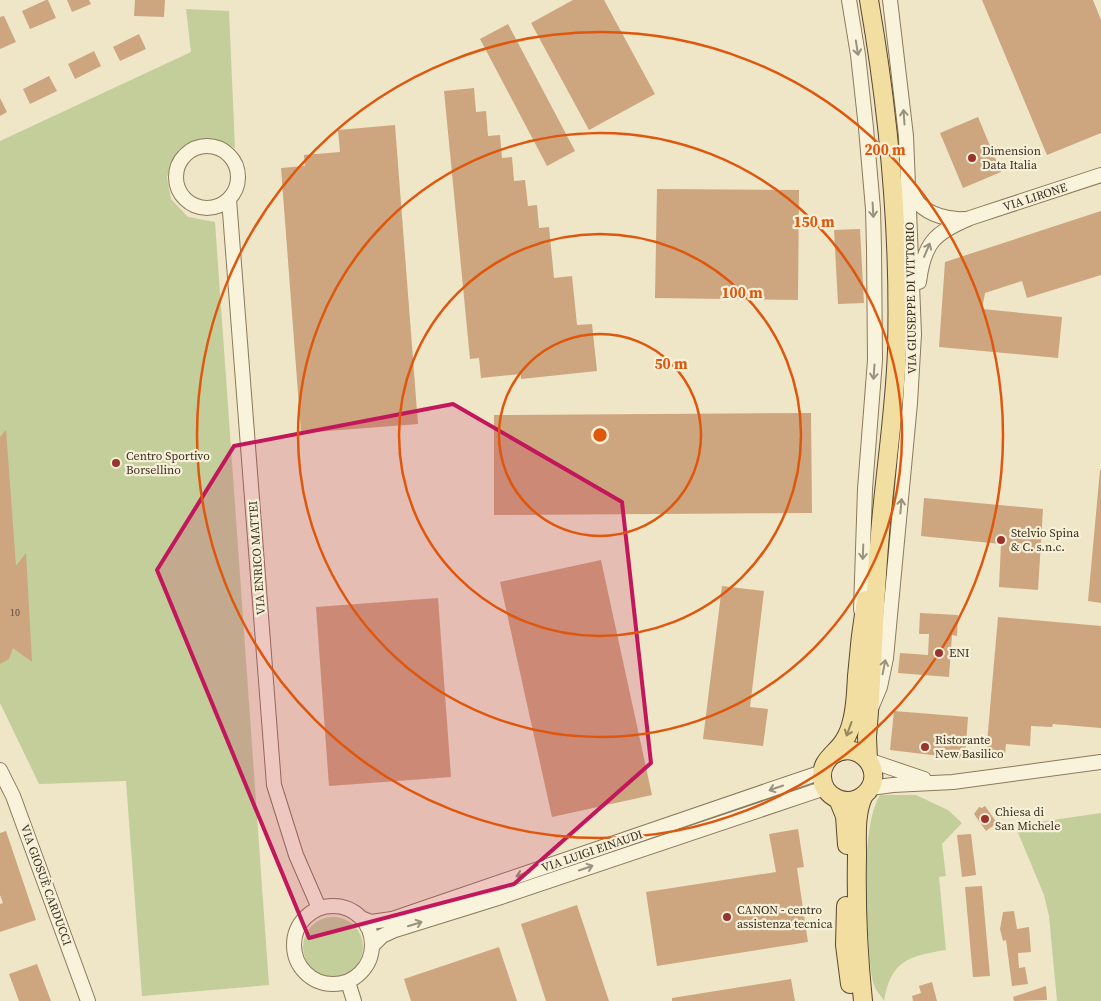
<svg xmlns="http://www.w3.org/2000/svg" width="1101" height="1001" font-family="'Source Serif 4',serif">
  <style>
    .green { fill: #c4ce9b }
    .building { fill: #cda57e }
    .lines { fill: none; stroke-linecap: round; stroke-linejoin: round }
    .minor-casing { stroke: #8b795c; stroke-width: 16 }
    .major-casing { stroke: #594730; stroke-width: 20 }
    .minor { stroke: #f9f3db; stroke-width: 14 }
    .major { stroke: #f1dea0; stroke-width: 18 }
    .oneway { stroke: #9a927e }
    .oneway2 { stroke: #968760 }
    .marked { fill: #c2185b; fill-opacity: 0.2; stroke: #c2185b; stroke-width: 4; stroke-linejoin: round }
    .ring { fill: none; stroke: #df570d; stroke-width: 2.5 }
    .poi-dot { fill: #9b342c; stroke: #f6f0d8; stroke-width: 2 }
    .labels { text-anchor: middle; stroke-width: 4.5; stroke-linejoin: round; paint-order: stroke }
    .number-label { font-size: 10px; fill: #604d38 }
    .poi-label { font-size: 12px; fill: #3c3020; stroke: #f6f0d8; text-anchor: start }
    .street-label { font-size: 12px; fill: #3c3020; stroke: #f6f0d8 }
    .centre { fill: #df570d; stroke: #f6f0d8; stroke-width: 2.5 }
    .ring-label { font-size: 15px; text-anchor: middle; font-weight: bold; fill: #df570d; stroke: #f6f0d8; stroke-width: 4.5; stroke-linejoin: round; paint-order: stroke }
  </style>
  <rect width="100%" height="100%" fill="#efe6c8"/>
  <!-- green -->
  <path class="green" d="M186,9L229,11L235,148L207,138L179,149L167,177L171,199L188,217L215,222L269,985L142,996L126,781L39,784L0,703V141L191,52Z
    M880,795H916L948,810L962,823L942,844L946,876L939,877L946,950C909,956 891,960 884,1001C881,996 876,990 874,985C870,973 870,959 869,947C866,909 861,826 880,795Z
    M1101,813V1001H1057L1049,916L1044,895L1016,828L1025,824Z
    M303 947a30 30 0 1 1 60 0a30 30 0 1 1-60 0Z"/>
  <!-- building -->
  <path class="building" d="M46,0H48L56,18L30,29L22,11Z
    M67,0H89L91,4L72,12Z
    M135,0H165L164,17L134,16Z
    M573,0H604L655,94L589,130L531,23Z
    M982,0H1093L1101,20V133L1047,155Z
    M4,16L16,42L0,49V17Z
    M508,24L575,151L547,166L480,39Z
    M139,34L146,49L120,61L113,47Z
    M94,51L101,66L75,79L68,64Z
    M49,76L57,91L30,104L23,89Z
    M474,88L476,112L486,111L488,136L500,135L502,158L512,157L514,181L525,180L528,206L537,205L539,228L549,227L554,278L572,276L577,325L592,324L597,371L521,379V374L481,378L479,358L470,359L444,91Z
    M0,98L7,112L0,116Z
    M978,117L1001,172L963,188L940,133Z
    M395,125L418,424L301,433L281,168L305,166L304,155L340,152L338,130Z
    M657,189L799,190L798,300L655,298Z
    M1101,211V275L1027,298L1022,281L985,293L982,309L1062,317L1058,358L939,347L945,262Z
    M860,229L864,303L838,304L834,230Z
    M811,413L812,513L494,515V415Z
    M6,430L16,566L26,553L32,662L13,648L9,659L0,664V437Z
    M1100,470H1101V603L1088,601Z
    M924,498L1043,509L1038,590L999,587L1001,544L921,536Z
    M601,560L652,795L552,817L500,582Z
    M722,586L764,591L750,707L768,709L763,746L703,739Z
    M438,598L451,777L329,786L316,607Z
    M920,613L958,615L957,636L952,635L949,677L898,673L900,653L928,655L929,634H919Z
    M998,617L1101,626V728L1053,724L1052,727L1031,726L1030,746L1006,744L1005,755L986,754Z
    M894,711L968,717L965,759L890,750Z
    M985,806L997,823L986,831L974,814L979,807L982,808Z
    M798,829L804,867L797,868L808,942L657,966L646,892L776,872L769,834Z
    M6,831L36,920L0,932V904L3,903L0,895V833Z
    M971,834L976,875L962,877L957,835Z
    M982,886L990,976L973,977L965,887Z
    M577,905L609,1001H546L521,924Z
    M1014,911L1017,929L1029,927L1031,952L1018,953L1019,968L1025,967L1028,984L1012,986L1006,940L1003,941L1000,929L1003,912Z
    M499,947L517,1001H411L404,979Z
    M37,964L51,1001H19L9,974Z
    M791,979L795,1001H672V998Z
    M932,982L937,1001H913L912,996L921,993L919,986Z
    M1046,986L1047,1000L1014,1001L1013,997Z"/>
  <g class="lines">
    <defs>
      <path id="minor" d="M849,0L858,55L866,128L873,209L874,248L875,360L865,489L861,610
        M176 177a31 31 0 1 1 62 0a31 31 0 1 1-62 0Z
        M908,187C912,192 915,199 919,204C930,215 949,220 964,219
        M229,199L274,785L296,855L319,908
        M919,282C924,243 934,233 970,218L1101,175
        M872,706L880,687L886,658L910,403L914,334L906,136L890,0
        M868,760L924,779
        M0,770L13,796L88,1001
        M870,788L893,785L953,782L1101,762
        M294 945a39 39 0 1 1 78 0a39 39 0 1 1-78 0Z
        M361,918L371,922L392,919L822,772
        M372,946L382,936L395,930L501,897L825,788
        M348,982L354,1001"/>
      <path id="major" d="M831,756C859,736 889,774 864,795C848,808 823,798 822,777C821,762 833,755 841,745C846,739 849,732 851,725C856,709 856,692 857,676C859,650 862,625 866,600
        M868,760L867,737C873,670 874,601 880,534C885,472 895,411 897,350C900,233 889,115 869,0
        M838,799L845,816L847,845
        M846,906L845,945L850,984
        M863,1001C858,953 856,904 857,856C857,837 855,812 864,795"/>
    </defs>
    <!-- minor casing -->
    <use href="#minor" class="minor-casing"/>
    <!-- major casing -->
    <use href="#major" class="major-casing"/>
    <!-- minor -->
    <use href="#minor" class="minor"/>
    <!-- major -->
    <use href="#major" class="major"/>
  </g>
  <!-- one-way arrows -->
  <defs><path id="oneway-shaft" d="M-6 0H5M1.5-3L5.5 0L1.5 3" fill="none" stroke-width="1.6" stroke-linecap="round" stroke-linejoin="round" transform="scale(1.25)"/></defs>
  <g class="oneway">
    <use href="#oneway-shaft" transform="translate(857 48) rotate(81)"/>
    <use href="#oneway-shaft" transform="translate(904 117) rotate(-94)"/>
    <use href="#oneway-shaft" transform="translate(873 210) rotate(87)"/>
    <use href="#oneway-shaft" transform="translate(927 250) rotate(-67)"/>
    <use href="#oneway-shaft" transform="translate(874 372) rotate(94)"/>
    <use href="#oneway-shaft" transform="translate(901 506) rotate(-85)"/>
    <use href="#oneway-shaft" transform="translate(863 552) rotate(92)"/>
    <use href="#oneway-shaft" transform="translate(884 667) rotate(-79)"/>
    <use href="#oneway-shaft" transform="translate(776 788) rotate(161)"/>
    <use href="#oneway-shaft" transform="translate(586 868) rotate(-19)"/>
    <use href="#oneway-shaft" transform="translate(523 874) rotate(161)"/>
    <use href="#oneway-shaft" transform="translate(415 924) rotate(-17)"/>
  </g>
  <use class="oneway2" href="#oneway-shaft" transform="translate(849 729) rotate(110)"/>
  <!-- marked area -->
  <path class="marked" d="M453,404L622,502L651,763L514,884L309,938L157,570L234,446Z"/>
  <!-- distance rings -->
  <g class="ring">
    <circle cx="600" cy="435" r="101"/>
    <circle cx="600" cy="435" r="201"/>
    <circle cx="600" cy="435" r="302"/>
    <circle cx="600" cy="435" r="403"/>
  </g>
  <!-- markers -->
  <g class="poi-dot">
    <circle cx="972" cy="158" r="5"/>
    <circle cx="116" cy="463" r="5"/>
    <circle cx="1001" cy="540" r="5"/>
    <circle cx="939" cy="653" r="5"/>
    <circle cx="925" cy="747" r="5"/>
    <circle cx="985" cy="819" r="5"/>
    <circle cx="727" cy="917" r="5"/>
  </g>
  <g class="labels">
    <!-- number labels -->
    <g class="number-label">
      <text x="15" y="616">10</text>
    </g>
    <!-- poi labels -->
    <g class="poi-label">
      <text x="982" y="155">Dimension<tspan x="982" dy="14">Data Italia</tspan></text>
      <text x="126" y="460">Centro Sportivo<tspan x="126" dy="14">Borsellino</tspan></text>
      <text x="1011" y="537">Stelvio Spina<tspan x="1011" dy="14">&amp; C. s.n.c.</tspan></text>
      <text x="949" y="657">ENI</text>
      <text x="935" y="744">Ristorante<tspan x="935" dy="14">New Basilico</tspan></text>
      <text x="995" y="816">Chiesa di<tspan x="995" dy="14">San Michele</tspan></text>
      <text x="737" y="914">CANON - centro<tspan x="737" dy="14">assistenza tecnica</tspan></text>
    </g>
    <!-- street labels -->
    <g class="street-label">
      <text transform="translate(1035 197) rotate(-18)" y="4">VIA LIRONE</text>
      <text transform="translate(911 298) rotate(-91)" y="4">VIA GIUSEPPE DI VITTORIO</text>
      <text transform="translate(257 558) rotate(-94)" y="4">VIA ENRICO MATTEI</text>
      <text transform="translate(592 851) rotate(-19)" y="4">VIA LUIGI EINAUDI</text>
      <text transform="translate(46 885) rotate(70)" y="4">VIA GIOSUÈ CARDUCCI</text>
    </g>
  </g>
  <circle cx="600" cy="435" r="8" class="centre"/>
  <g class="ring-label">
    <text x="885" y="155">200 m</text>
    <text x="814" y="227">150 m</text>
    <text x="742" y="298">100 m</text>
    <text x="671" y="369">50 m</text>
  </g>
</svg>
